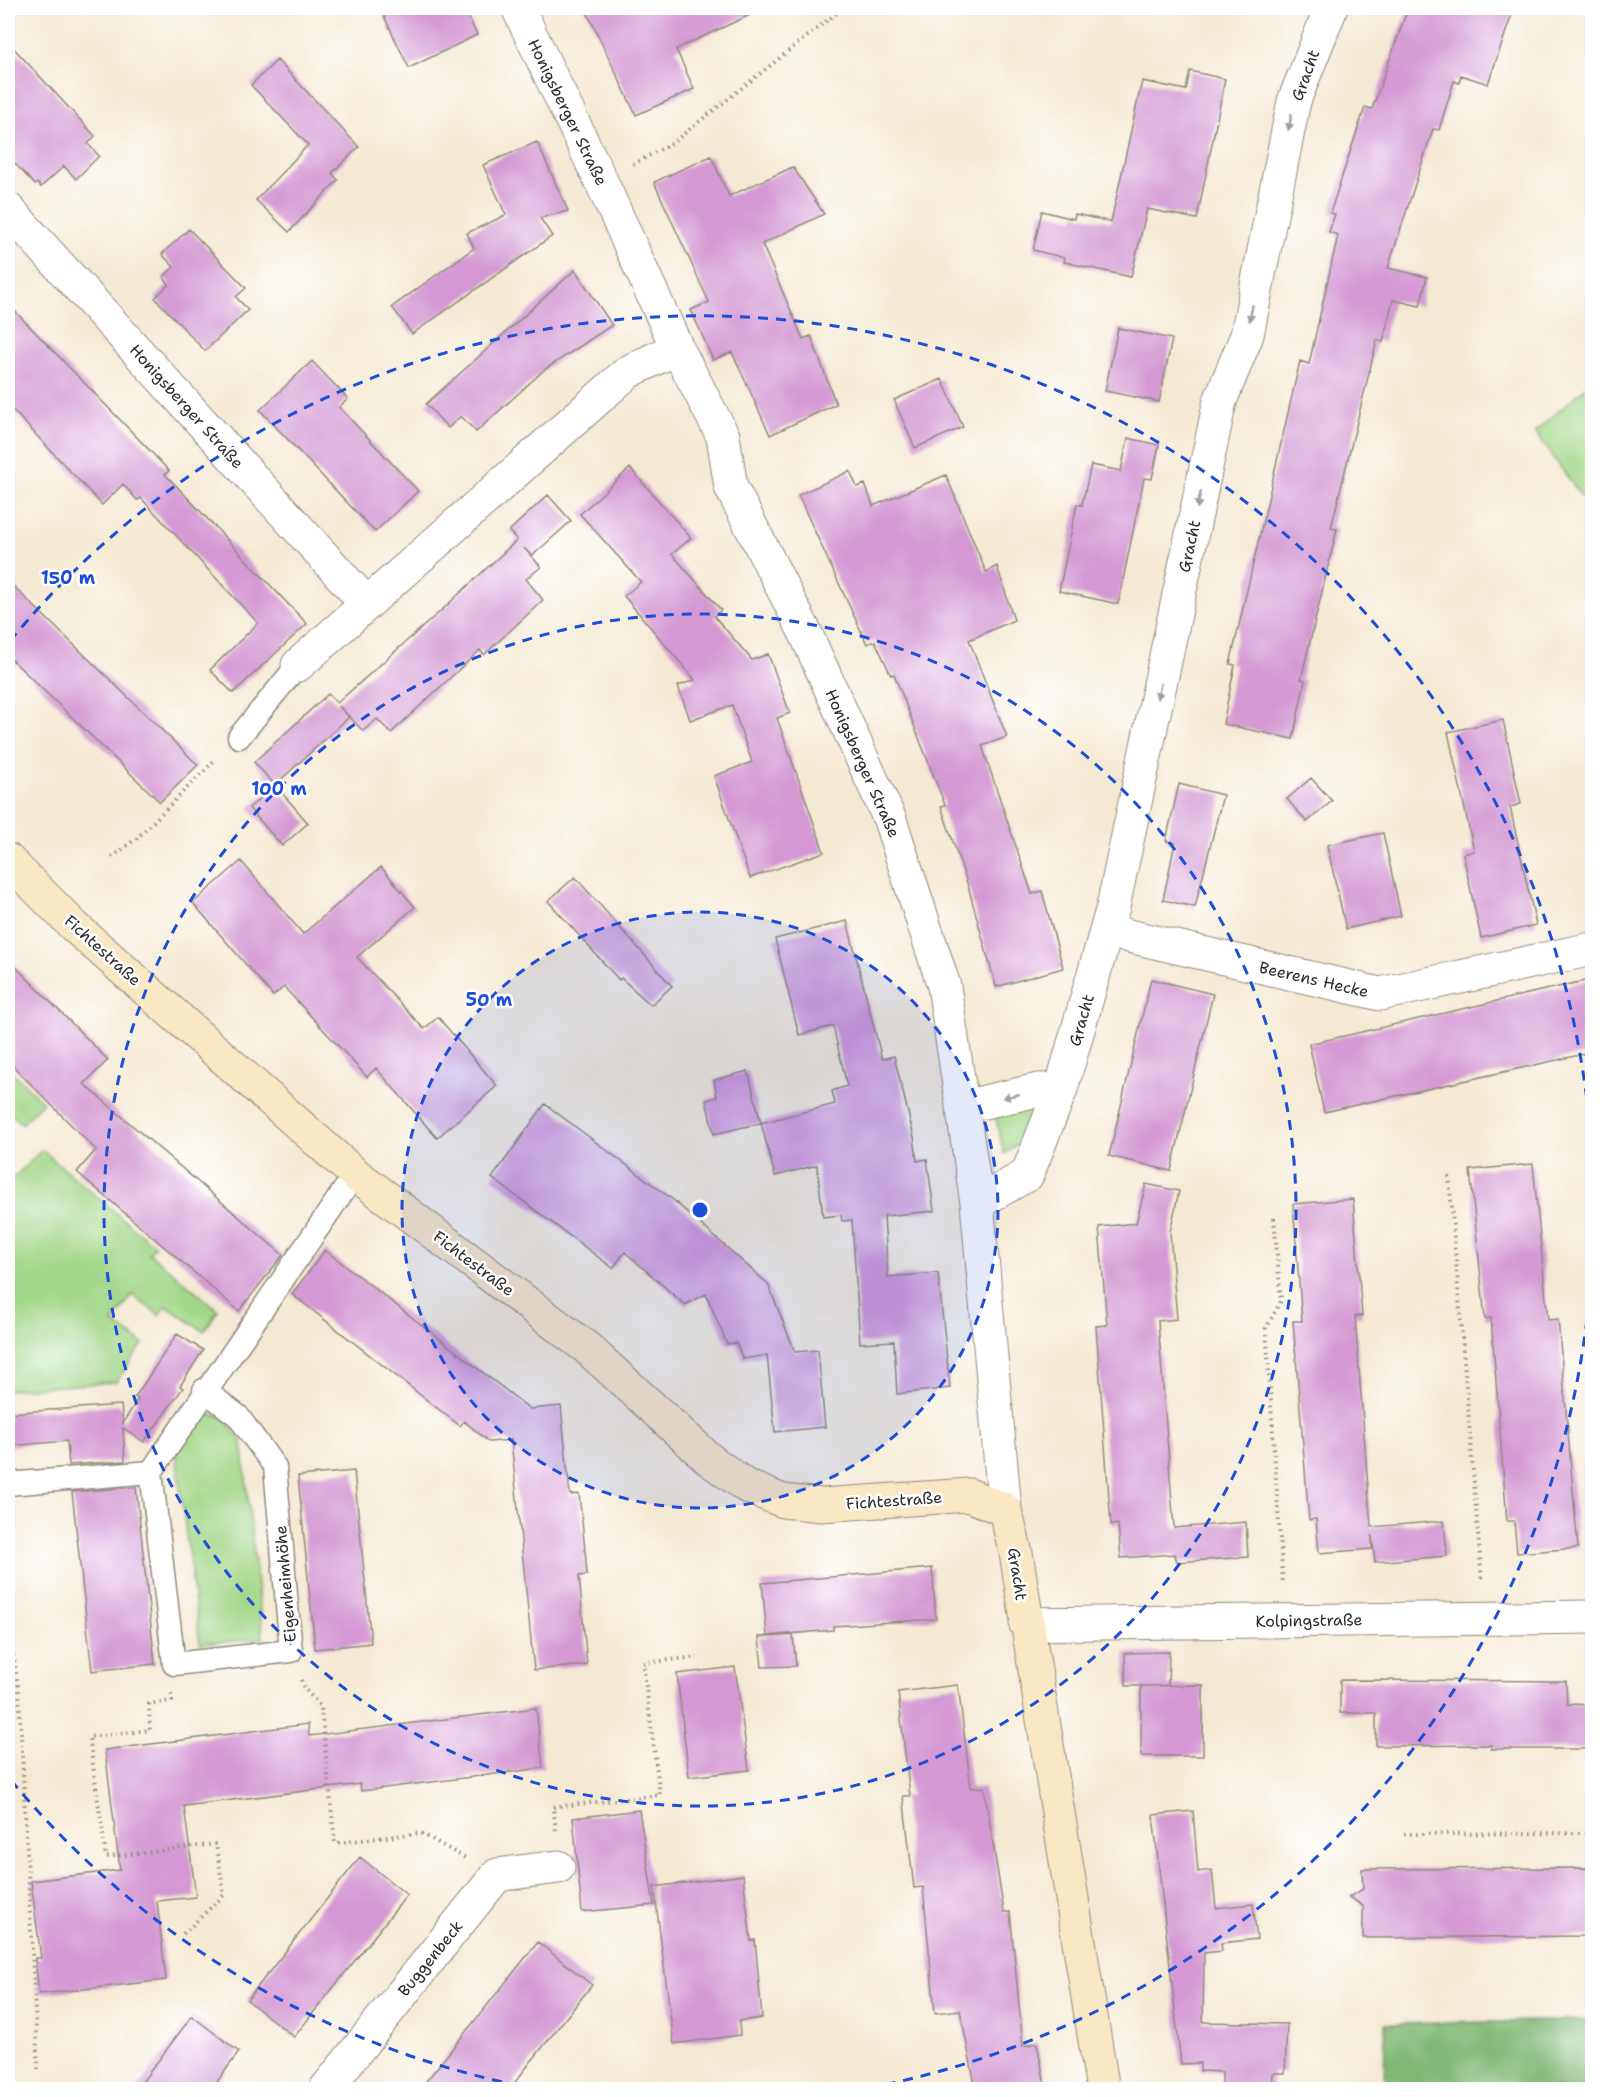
<svg xmlns="http://www.w3.org/2000/svg" width="1600" height="2097" font-family="'Shantell Sans',sans-serif">
  <style>
    .green { fill: #a1d788; stroke: #66815a; stroke-width: 1.5 }
    .forest { fill: #80b874; stroke: #567250; stroke-width: 1.5 }
    .building { fill: #d499d4 }
    .lines { fill: none; stroke-linecap: round; stroke-linejoin: round }
    .lane-casing { stroke: #908a7e; stroke-width: 25 }
    .street-casing { stroke: #908a7e; stroke-width: 35 }
    .secondary-casing { stroke: #908a7e; stroke-width: 35 }
    .path { stroke: #908a7e; stroke-width: 4; stroke-dasharray: 1.5 4.5; stroke-linecap: butt }
    .lane { stroke: #fff; stroke-width: 22 }
    .street { stroke: #fff; stroke-width: 33 }
    .secondary { stroke: #fae7c3; stroke-width: 33 }
    .oneway { fill: #a0a0a0 }
    .ring { fill: none; stroke: #1d4ed8; stroke-width: 3; stroke-dasharray: 10 8 }
    .labels { text-anchor: middle; stroke-width: 5; stroke-linejoin: round; paint-order: stroke }
    .street-label { font-size: 16px; fill: #2b2b2b; stroke: #fff }
    .centre { fill: #1d4ed8; stroke: #fff; stroke-width: 3 }
    .ring-label { font-size: 18px; text-anchor: middle; font-weight: bold; fill: #1d4ed8; stroke: #fff; stroke-width: 5; stroke-linejoin: round; paint-order: stroke }
  </style>
  <rect width="100%" height="100%" fill="#fff"/>
  <filter id="ink" filterUnits="userSpaceOnUse"><feTurbulence type="fractalNoise" baseFrequency=".0167" numOctaves="2"/><feDisplacementMap in="SourceGraphic" scale="12" xChannelSelector="R" yChannelSelector="G"/><feConvolveMatrix kernelMatrix="1 2 1 2 8 2 1 2 1" color-interpolation-filters="sRGB"/></filter>
  <filter id="wash" filterUnits="userSpaceOnUse"><feTurbulence type="fractalNoise" baseFrequency=".008" numOctaves="4" result="noise"/><feDisplacementMap in="SourceGraphic" scale="24" xChannelSelector="R" yChannelSelector="G"/><feGaussianBlur stdDeviation="1.35" result="paint"/><feColorMatrix in="noise" values="0 0 0 0 0 0 0 0 0 0 0 0 0 0 0 0 0 1.4 0 .05"/><feComposite in="paint" operator="in"/></filter>
  <g filter="url(#wash)">
    <rect width="100%" height="100%" fill="#f4e9d2"/>
    <!-- green -->
    <path class="green" d="M1592,382V511L1535,432Z
      M8,1068L43,1102L22,1124L8,1111Z
      M1019,1108L1027,1110L1033,1120C1030,1137 1018,1145 1004,1154L994,1110Z
      M42,1150L155,1246L149,1253L218,1310L204,1331L166,1306L159,1315L132,1295L113,1322L143,1344L116,1382L8,1390V1183Z
      M209,1414L222,1417L242,1441L263,1639L200,1644L176,1454L199,1418Z"/>
    <!-- forest -->
    <path class="forest" d="M1592,2020V2089H1384L1385,2024Z"/>
    <g id="blocks">
      <!-- building -->
      <path class="building" d="M380,8H464L477,35L409,68Z
        M585,8H765L676,49L694,89L636,115Z
        M1408,8H1495L1512,14L1488,84L1461,75L1459,83L1454,81L1439,130L1433,129L1388,268L1427,277L1420,306L1393,300L1383,342L1377,340L1331,528L1337,529L1301,679L1305,680L1293,739L1223,724L1235,665L1230,664L1300,361L1309,364L1338,235L1329,232L1335,214L1330,213L1365,107L1372,109Z
        M8,42L95,136L88,144L99,156L76,179L64,166L41,187L37,183L35,185L8,156Z
        M277,60L359,147L332,173L338,180L289,232L256,200L308,145L251,85Z
        M1190,71L1225,79L1197,219L1147,209L1131,277L1064,262L1065,258L1033,250L1042,211L1074,219L1075,214L1111,222L1142,81L1186,90Z
        M537,142L568,211L540,218L552,236L412,334L392,307L474,248L467,233L506,215L483,165Z
        M711,156L729,196L793,167L824,214L762,244L803,339L811,336L836,404L770,435L732,352L713,360L691,310L709,302L654,182Z
        M189,229L246,288L236,297L248,310L205,351L155,298L169,284L163,277L174,267L162,254Z
        M575,270L612,325L544,370L476,432L461,416L448,428L426,404Z
        M8,304L155,456L169,471L165,474L307,624L233,693L210,670L258,623L141,498L137,500L123,484L102,505L8,405Z
        M1118,328L1172,339L1159,402L1105,391Z
        M312,361L348,399L339,407L418,491L375,532L260,410Z
        M942,379L963,427L915,448L894,400Z
        M1128,438L1159,445L1152,479L1144,478L1118,604L1059,591L1077,504L1082,505L1091,465L1121,471Z
        M630,468L691,538L672,554L721,610L714,616L752,660L768,654L790,713L777,718L824,852L750,878L714,776L752,762L732,705L690,720L678,686L695,680L624,596L641,582L580,514Z
        M850,471L857,487L865,484L873,506L946,475L986,572L997,566L1014,620L969,640L1007,737L982,746L1032,894L1042,891L1063,968L996,987L968,886L941,806L945,805L894,674L891,675L875,641L867,644L798,495Z
        M548,495L571,521L532,556L524,548L541,567L526,579L543,600L484,655L480,650L391,733L377,719L363,731L339,706L349,717L275,785L254,762L328,694L337,703L444,608L517,540L509,531Z
        M8,581L198,765L160,802L8,656Z
        M1503,720L1521,804L1510,807L1536,925L1481,938L1463,854L1474,851L1448,732Z
        M1311,778L1332,801L1307,822L1287,799Z
        M1179,784L1223,795L1195,907L1163,900L1175,843L1166,841Z
        M275,785L308,823L282,846L249,808Z
        M1383,833L1401,916L1346,929L1327,845Z
        M241,861L303,934L381,867L415,907L357,957L424,1029L438,1017L497,1086L437,1138L376,1068L367,1077L284,987L273,996L193,903Z
        M575,877L672,986L651,1005L621,978L619,980L548,901Z
        M847,921L882,1059L894,1056L914,1137L917,1161L927,1159L934,1211L884,1216L888,1277L938,1273L950,1388L897,1394L894,1341L860,1343L852,1220L842,1221L841,1215L823,1217L817,1165L775,1176L761,1123L835,1104L832,1091L847,1086L833,1026L799,1035L775,939Z
        M8,959L108,1060L84,1084L283,1255L239,1311L77,1172L96,1150L8,1061Z
        M1151,979L1213,994L1171,1171L1109,1156Z
        M1593,979V1052L1324,1112L1309,1044Z
        M748,1071L761,1123L714,1134L706,1100L717,1097L714,1080Z
        M545,1104L672,1199L768,1284L795,1352L818,1350L825,1427L775,1432L767,1355L743,1359L736,1343L727,1344L706,1294L685,1305L625,1252L613,1268L492,1178Z
        M1533,1164L1548,1320L1558,1319L1578,1548L1517,1553L1514,1521H1507L1491,1318L1485,1319L1470,1170Z
        M1146,1184L1179,1191L1170,1232L1177,1319L1158,1321L1174,1528L1246,1522L1248,1557L1177,1562L1175,1554L1121,1558L1118,1524L1111,1525L1096,1326L1107,1325L1099,1227L1136,1223Z
        M1353,1199L1362,1316H1355L1371,1527L1444,1521L1447,1556L1375,1562L1372,1535V1549L1319,1553L1316,1519L1309,1520L1293,1321H1302L1293,1204Z
        M325,1250L530,1409L561,1406L570,1495L579,1494L585,1549L587,1575L579,1576L587,1665L534,1670L511,1440L489,1442L464,1421L460,1426L292,1294Z
        M177,1334L203,1350L180,1386L183,1388L144,1442L123,1428L125,1461L69,1465L67,1441L8,1446V1413L121,1405L123,1423L138,1399L135,1397Z
        M354,1471L371,1643L315,1649L298,1476Z
        M136,1487L155,1664L92,1671L72,1492Z
        M932,1568L936,1619L833,1626V1630L767,1636L762,1583Z
        M793,1635L796,1666L762,1667L759,1637Z
        M1169,1652L1168,1686H1126L1125,1653Z
        M735,1667L749,1770L689,1777L677,1674Z
        M1340,1680L1566,1681L1567,1704L1593,1705V1749H1491V1745L1376,1746V1713H1340Z
        M958,1685L971,1788L984,1787L1004,1912H1010L1023,2046L1037,2043L1046,2090H976L960,2010L935,2013L923,1887L914,1888L903,1796H910L898,1692Z
        M1203,1685V1756H1141V1686Z
        M536,1708L543,1768L361,1791L360,1784L184,1806L196,1897L157,1901L166,1980L39,1994L35,1958H41L31,1881L120,1870L105,1750L308,1724L309,1736Z
        M639,1810L654,1905L582,1912L573,1818Z
        M1193,1811L1198,1872L1212,1870L1216,1908L1253,1904L1257,1939L1221,1943L1222,1951L1204,1953L1203,2022L1287,2024L1285,2073H1273L1272,2090H1222V2072L1200,2071V2063L1181,2064L1153,1815Z
        M360,1857L407,1895L294,2037L247,2000Z
        M1593,1868V1936L1363,1938V1906L1349,1897L1363,1889L1362,1869Z
        M743,1875L751,1941L755,1940L762,2018L739,2021L740,2035L674,2044L654,1887Z
        M538,1942L592,1985L530,2063L509,2090H419Z
        M192,2016L239,2052L211,2090H136Z"/>
    </g>
  </g>
  <g filter="url(#ink)">
    <use href="#blocks" fill-opacity="0" stroke="#908a7e" stroke-width="1.5"/>
    <g class="lines">
      <defs>
        <path id="lane" d="M239,737L298,665
          M204,1390L238,1416L275,1467L291,1651L174,1664L151,1472L355,1174
          M8,1484L151,1472"/>
        <path id="street" d="M518,8L601,181L677,348L723,436L731,487L805,632L890,820L944,986L977,1203L1005,1510
          M8,209L366,603
          M298,665L628,372L677,348
          M1107,931L1380,994L1592,949
          M962,1107L1038,1090L1061,1089
          M977,1203L1027,1175L1061,1089L1113,907L1220,401L1247,335L1294,101L1331,8
          M1026,1624L1592,1617
          M325,2090L497,1875L558,1867"/>
        <path id="secondary" d="M8,860L75,927L355,1174L587,1348L710,1460L746,1486L783,1501L821,1505L969,1495L1005,1510L1016,1553L1103,2090"/>
      </defs>
      <!-- lane casing -->
      <use href="#lane" class="lane-casing"/>
      <!-- street casing -->
      <use href="#street" class="street-casing"/>
      <!-- secondary casing -->
      <use href="#secondary" class="secondary-casing"/>
      <!-- path -->
      <path class="path" d="M633,164L671,144L843,8
        M112,857L137,838L216,759
        M1449,1176L1482,1582
        M1274,1218L1281,1301L1266,1328L1283,1584
        M8,1619L19,1693L38,2069
        M301,1680L304,1688L321,1707L335,1843L421,1833L465,1858
        M171,1694L172,1701L149,1704L150,1730L89,1737L106,1857L216,1844L224,1895L182,1935
        M556,1830L553,1807L660,1795L643,1663L697,1657
        M1404,1834L1592,1833"/>
      <!-- lane -->
      <use href="#lane" class="lane"/>
      <!-- street -->
      <use href="#street" class="street"/>
      <!-- secondary -->
      <use href="#secondary" class="secondary"/>
    </g>
    <!-- one-way arrows -->
    <defs><path id="oneway-solid" d="M-6-.8H1V-3.2L6.5 0L1 3.2V.8H-6Z" transform="scale(1.5)"/></defs>
    <g class="oneway">
      <use href="#oneway-solid" transform="translate(1290 122) rotate(101)"/>
      <use href="#oneway-solid" transform="translate(1251 313) rotate(101)"/>
      <use href="#oneway-solid" transform="translate(1199 500) rotate(102)"/>
      <use href="#oneway-solid" transform="translate(1159 691) rotate(102)"/>
      <use href="#oneway-solid" transform="translate(1011 1096) rotate(167)"/>
    </g>
  </g>
  <!-- distance rings -->
  <circle cx="700" cy="1210" r="298" fill="#1d4ed8" fill-opacity=".12"/>
  <g class="ring">
    <circle cx="700" cy="1210" r="298"/>
    <circle cx="700" cy="1210" r="596"/>
    <path d="M1592 1265A894 894 0 0 1 863 2089M537 2089A894 894 0 0 1 10 1779M10 641A894 894 0 0 1 1592 1155"/>
  </g>
  <g class="labels">
    <!-- street labels -->
    <g class="street-label">
      <text transform="translate(1305 75) rotate(-70)" y="6">Gracht</text>
      <text transform="translate(568 112) rotate(64)" y="6">Honigsberger Straße</text>
      <text transform="translate(187 406) rotate(48)" y="6">Honigsberger Straße</text>
      <text transform="translate(1189 546) rotate(-78)" y="6">Gracht</text>
      <text transform="translate(863 763) rotate(66)" y="6">Honigsberger Straße</text>
      <text transform="translate(103 950) rotate(42)" y="6">Fichtestraße</text>
      <text transform="translate(1314 979) rotate(13)" y="6">Beerens Hecke</text>
      <text transform="translate(1081 1020) rotate(-74)" y="6">Gracht</text>
      <text transform="translate(474 1263) rotate(37)" y="6">Fichtestraße</text>
      <text transform="translate(894 1500) rotate(-4)" y="6">Fichtestraße</text>
      <text transform="translate(1018 1574) rotate(81)" y="6">Gracht</text>
      <text transform="translate(285 1584) rotate(-95)" y="6">Eigenheimhöhe</text>
      <text transform="translate(1309 1620) rotate(-1)" y="6">Kolpingstraße</text>
      <text transform="translate(430 1958) rotate(-51)" y="6">Buggenbeck</text>
    </g>
  </g>
  <circle cx="700" cy="1210" r="9" class="centre"/>
  <g class="ring-label">
    <text x="68" y="584">150 m</text>
    <text x="279" y="795">100 m</text>
    <text x="489" y="1006">50 m</text>
  </g>
  <!-- margin -->
  <rect width="1600" height="2097" fill="none" stroke="#fff" stroke-width="30"/>
</svg>
